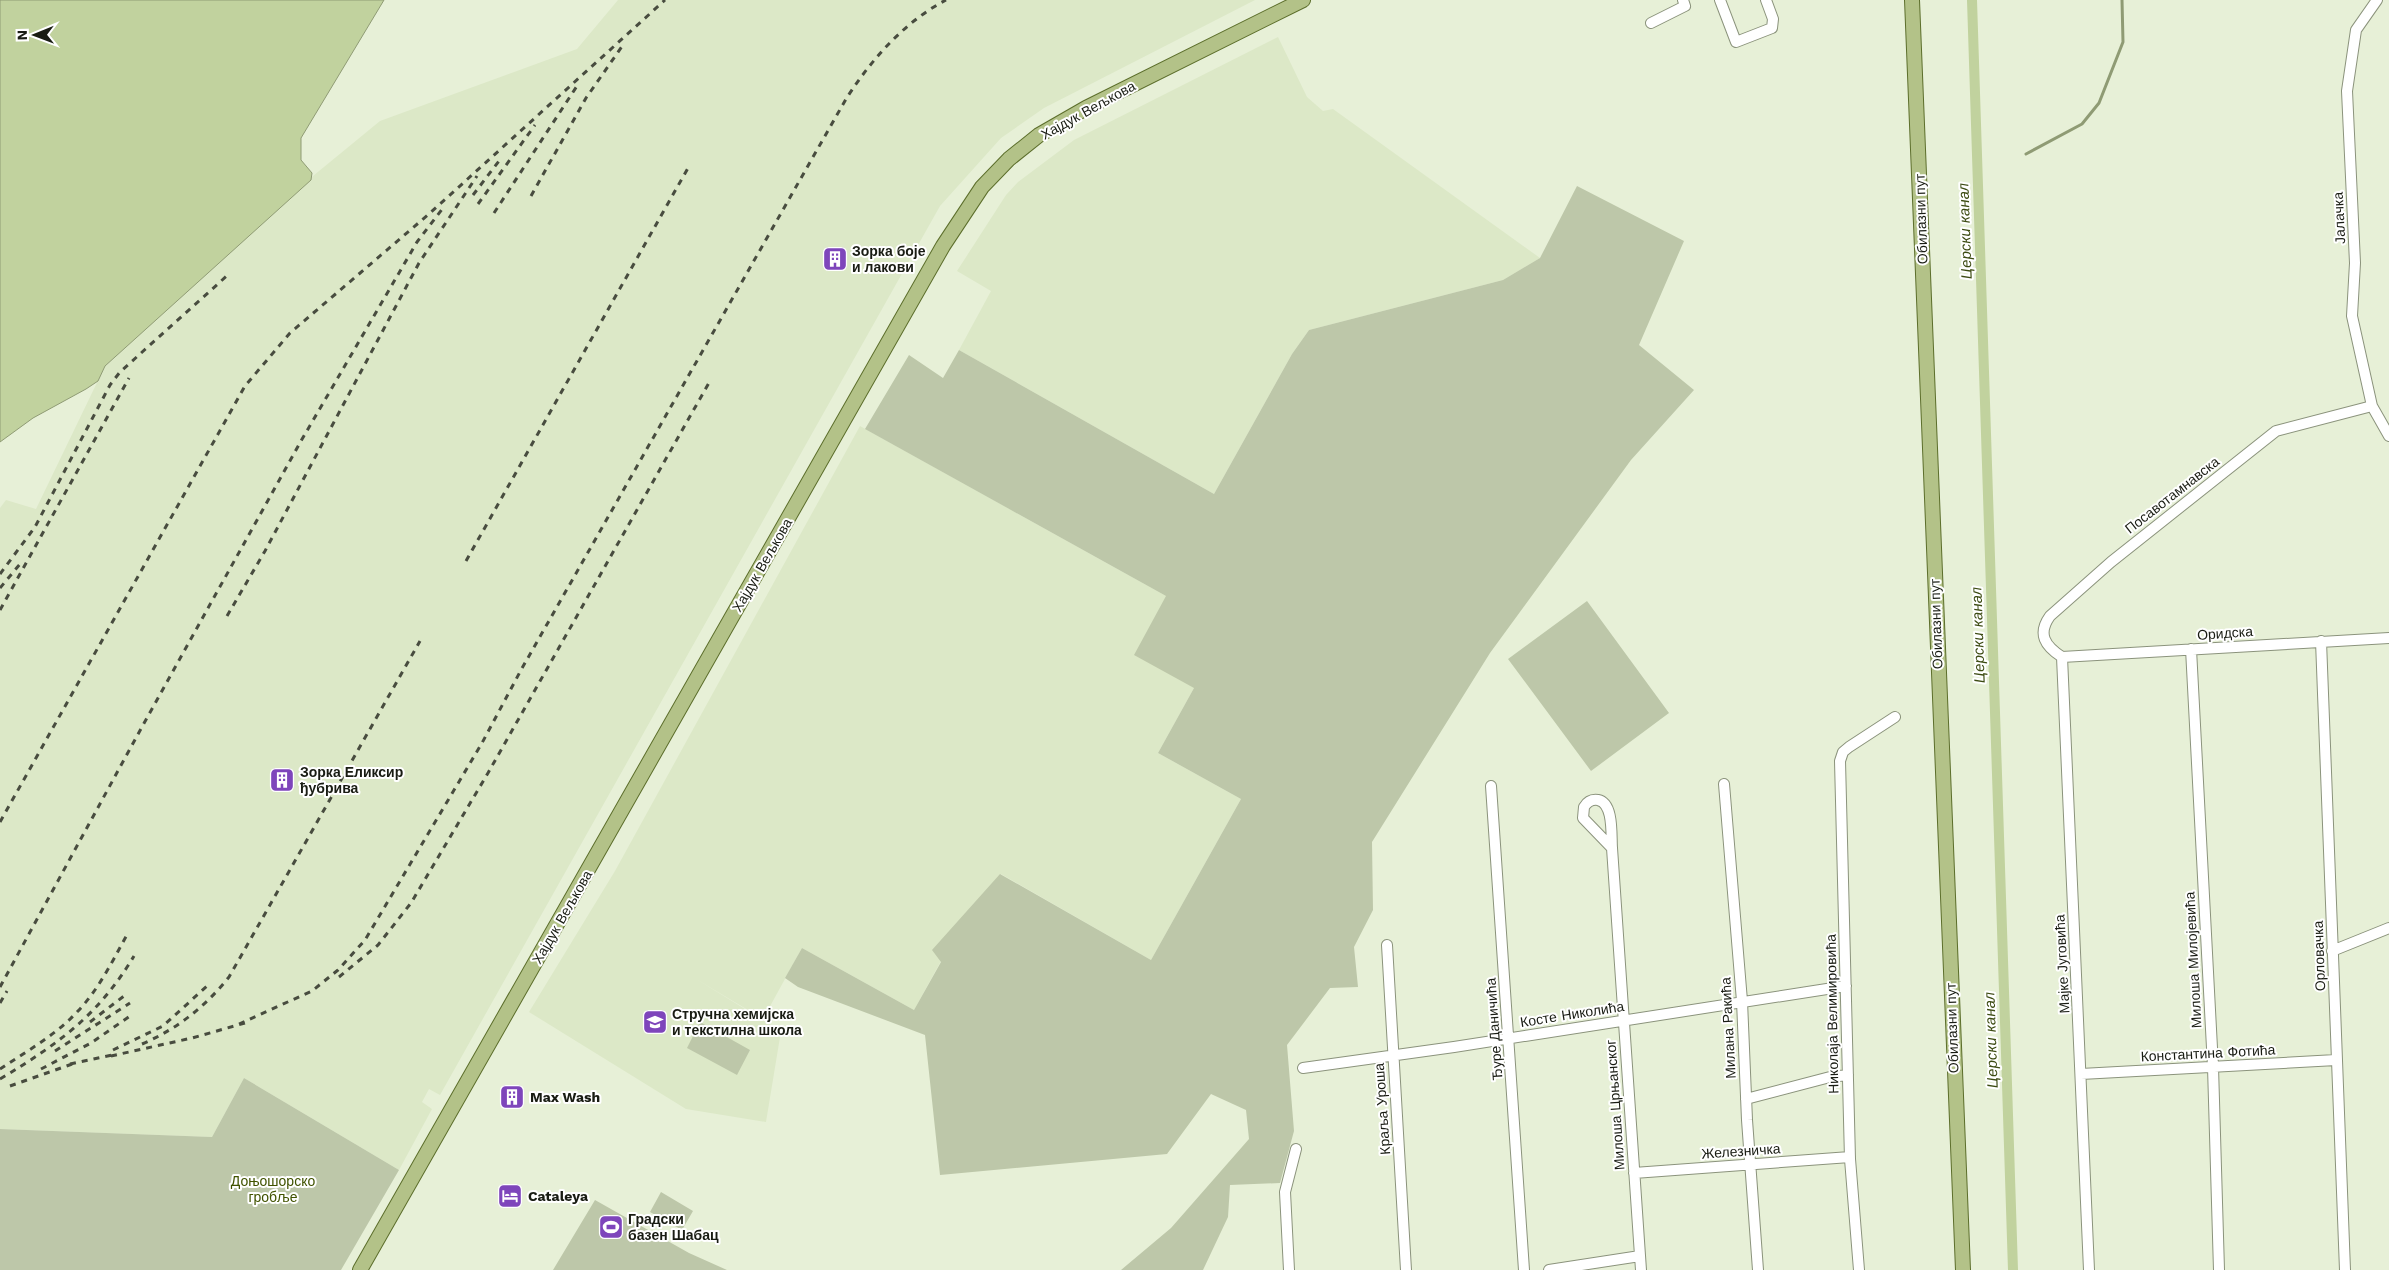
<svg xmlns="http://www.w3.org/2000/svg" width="2389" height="1270" font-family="'Work Sans',sans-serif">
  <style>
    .built { fill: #dce8c7 }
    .green { fill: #bdc7a9 }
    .water { fill: #c1d29e; stroke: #8f9b74 }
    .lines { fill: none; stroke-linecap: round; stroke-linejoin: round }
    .stream { stroke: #8f9b74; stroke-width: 3 }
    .canal { stroke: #c1d29e; stroke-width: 10 }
    .minor-casing { stroke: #8b937c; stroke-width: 12 }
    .major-casing { stroke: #5c6e2b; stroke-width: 16 }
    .minor { stroke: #fff; stroke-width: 10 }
    .major { stroke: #b3c288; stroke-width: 14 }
    .rail { stroke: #484c3f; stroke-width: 3; stroke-dasharray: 6 6; stroke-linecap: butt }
    .labels { text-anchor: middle; stroke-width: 4; stroke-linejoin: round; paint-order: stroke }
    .street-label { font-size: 14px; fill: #191c13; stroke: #fff }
    .poi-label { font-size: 14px; font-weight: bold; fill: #191c13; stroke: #fff; text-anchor: start }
    .park-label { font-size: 14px; fill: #415300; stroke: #fff }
    .water-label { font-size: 15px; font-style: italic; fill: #3c4b12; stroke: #fff }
  </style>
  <rect width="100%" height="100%" fill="#e7f0d7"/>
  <!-- built -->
  <path class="built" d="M618,0H1255L1044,108L1001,138L940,206L440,1095L429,1089L422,1102L432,1109L399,1170L244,1078L212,1137L0,1129V508L6,500L36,509L105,366L313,176L380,121L577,49Z
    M1278,37L1307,97L1323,111L1333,109L1540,258L1503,280L1309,330L1292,354L1214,494L959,350L991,291L957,271L1006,195L1018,182L1074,140Z
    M860,426L1166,596L1194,688L1158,753L1241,799L1151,960L1001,874L941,961L914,1010L802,948L763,1019L696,979L781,1031L766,1122L686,1109L529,1012L615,871Z"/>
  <!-- green -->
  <path class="green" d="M1577,186L1684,241L1639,345L1694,390L1631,460L1490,653L1372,842L1373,910L1354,947L1358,987L1330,988L1287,1045L1294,1131L1280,1183L1230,1185L1228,1217L1203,1270H1121L1171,1228L1249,1139L1246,1110L1211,1094L1167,1154L940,1175L925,1035L798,987L785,978L802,948L914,1010L941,962L932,950L1000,874L1151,960L1241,799L1158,753L1194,688L1134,655L1166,596L865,429L909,355L943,378L959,350L1214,494L1292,354L1309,330L1503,280L1540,258Z
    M1587,601L1669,713L1591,771L1508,659Z
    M700,1022L750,1050L737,1075L687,1048Z
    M244,1078L399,1170L341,1270H0V1129L212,1137Z
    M661,1192L693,1211L682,1230L650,1212Z
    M595,1200L689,1253L727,1270H553Z"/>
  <!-- water -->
  <path class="water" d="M0,0H384L301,138V160L312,173L311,180L105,366L98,381L86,389L33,418L0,442Z"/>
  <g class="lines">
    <!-- stream -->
    <path class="stream" d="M2026,154L2082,124L2099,103L2123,42L2122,0"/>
    <!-- canal -->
    <path class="canal" d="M1972,0L2013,1270"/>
    <defs>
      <path id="minor" d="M1720,0L1736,42L1772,28L1773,19L1766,0
        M2377,0L2356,30L2347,91L2355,263L2352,316L2372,406L2389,436
        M1651,23L1685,6L1683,0
        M2321,641L2345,1270
        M2191,649L2213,1067L2219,1270
        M2062,657L2089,1270
        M2062,657C2045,646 2037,634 2050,616L2111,562L2276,431L2372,406
        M2062,657L2389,638
        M1724,784L1742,1001L1747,1120L1758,1270
        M1491,786L1524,1270
        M1612,848L1583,818L1584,807C1587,802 1591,799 1598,800C1614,803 1611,836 1612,848L1641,1270
        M1387,945L1406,1270
        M2332,951L2389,928
        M1303,1068L1454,1047L1846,986
        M2081,1074L2336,1060
        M1746,1099L1830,1077L1848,1075
        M1634,1173L1850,1157
        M1289,1270L1285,1192L1296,1149
        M1549,1270L1640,1256
        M1859,1270L1850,1159L1840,761L1843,752L1849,747L1895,717"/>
      <path id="major" d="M1912,0L1963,1270
        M360,1270L943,246L982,187L1009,159L1039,135L1086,108L1303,0"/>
    </defs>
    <!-- minor casing -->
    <use href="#minor" class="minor-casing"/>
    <!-- major casing -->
    <use href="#major" class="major-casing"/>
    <!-- minor -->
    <use href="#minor" class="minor"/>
    <!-- major -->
    <use href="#major" class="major"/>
    <!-- rail -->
    <path class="rail" d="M473,195L499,161
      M531,196L586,98L623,45
      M478,204L535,125
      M494,213L577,86
      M466,561L688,168
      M0,574L35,527L110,385L120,372L230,273
      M0,588L20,564
      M0,610L129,378
      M227,616L265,551L419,263L477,176
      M0,822L245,386L290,333L429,214L665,0
      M339,977L378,945L411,903L488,773L710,381
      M0,987L143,725L301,441L417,242L443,208
      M0,1003L7,991
      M90,1022L124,996
      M239,1024L312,991L338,970L365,940L482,743L521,670L846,99C871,60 904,22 946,0
      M142,1044C177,1029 205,1007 229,977L420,641
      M113,1050L163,1026L207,986
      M55,1051L130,1003
      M111,1056L192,1038L245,1023
      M70,1064L117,1054
      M0,1069C27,1051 56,1035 78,1011C99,989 113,960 128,933
      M41,1069L91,1043L133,1014
      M0,1079C58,1044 98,1016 134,956
      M10,1086L75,1063"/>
  </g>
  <!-- icons -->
  <defs>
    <symbol id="building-square" viewBox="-11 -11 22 22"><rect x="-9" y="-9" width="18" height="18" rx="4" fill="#7e45bb" stroke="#fff"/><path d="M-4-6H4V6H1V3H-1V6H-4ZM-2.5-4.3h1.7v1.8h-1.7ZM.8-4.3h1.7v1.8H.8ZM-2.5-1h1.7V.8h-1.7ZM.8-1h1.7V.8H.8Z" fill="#fff"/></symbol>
    <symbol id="school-square" viewBox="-11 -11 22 22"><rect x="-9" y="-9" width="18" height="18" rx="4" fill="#7e45bb" stroke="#fff"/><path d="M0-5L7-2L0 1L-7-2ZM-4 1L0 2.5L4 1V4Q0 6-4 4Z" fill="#fff"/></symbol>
    <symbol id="hotel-square" viewBox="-11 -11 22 22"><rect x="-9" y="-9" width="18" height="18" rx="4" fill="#7e45bb" stroke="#fff"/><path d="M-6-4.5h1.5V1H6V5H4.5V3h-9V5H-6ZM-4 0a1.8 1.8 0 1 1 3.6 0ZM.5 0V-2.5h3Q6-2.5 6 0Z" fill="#fff"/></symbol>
    <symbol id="stadium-square" viewBox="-11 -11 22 22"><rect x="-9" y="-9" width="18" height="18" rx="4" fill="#7e45bb" stroke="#fff"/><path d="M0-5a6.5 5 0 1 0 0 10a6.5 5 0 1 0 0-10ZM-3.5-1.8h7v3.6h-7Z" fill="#fff"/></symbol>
  </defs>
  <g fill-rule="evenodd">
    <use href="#building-square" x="821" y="245" width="28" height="28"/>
    <use href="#building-square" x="268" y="766" width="28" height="28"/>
    <use href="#school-square" x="641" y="1008" width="28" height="28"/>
    <use href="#building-square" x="498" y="1083" width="28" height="28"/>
    <use href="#hotel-square" x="496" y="1182" width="28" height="28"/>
    <use href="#stadium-square" x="597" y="1213" width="28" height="28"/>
  </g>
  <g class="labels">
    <!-- street labels -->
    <g class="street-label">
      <text transform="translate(1088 110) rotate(-29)" y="5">Хајдук Вељкова</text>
      <text transform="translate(2339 218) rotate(-93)" y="5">Јалачка</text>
      <text transform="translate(1921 219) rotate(-92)" y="5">Обилазни пут</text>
      <text transform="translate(2172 495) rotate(-38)" y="5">Посавотамнавска</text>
      <text transform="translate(762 565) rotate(-60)" y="5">Хајдук Вељкова</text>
      <text transform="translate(1936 624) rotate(-92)" y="5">Обилазни пут</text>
      <text transform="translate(2225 633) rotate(-4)" y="5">Оридска</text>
      <text transform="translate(562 917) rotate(-60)" y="5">Хајдук Вељкова</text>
      <text transform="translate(2319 956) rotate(-92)" y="5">Орловачка</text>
      <text transform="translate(2193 960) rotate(-93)" y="5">Милоша Милојевића</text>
      <text transform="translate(2062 964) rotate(-93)" y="5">Мајке Југовића</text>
      <text transform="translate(1572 1014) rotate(-9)" y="5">Косте Николића</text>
      <text transform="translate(1832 1014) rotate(-91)" y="5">Николаја Велимировића</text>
      <text transform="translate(1728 1028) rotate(-93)" y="5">Милана Ракића</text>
      <text transform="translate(1952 1028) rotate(-92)" y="5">Обилазни пут</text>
      <text transform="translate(1494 1029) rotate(-94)" y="5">Ђуре Даничића</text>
      <text transform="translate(2208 1053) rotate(-3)" y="5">Константина Фотића</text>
      <text transform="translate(1615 1105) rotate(-94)" y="5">Милоша Црњанског</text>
      <text transform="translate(1382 1109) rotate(-94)" y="5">Краља Уроша</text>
      <text transform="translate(1741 1151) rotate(-4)" y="5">Железничка</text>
    </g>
    <!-- poi labels -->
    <g class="poi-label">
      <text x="852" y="256">Зорка боје<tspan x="852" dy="16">и лакови</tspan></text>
      <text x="300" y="777">Зорка Еликсир<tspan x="300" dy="16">ђубрива</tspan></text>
      <text x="672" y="1019">Стручна хемијска<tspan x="672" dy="16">и текстилна школа</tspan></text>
      <text x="530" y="1102">Max Wash</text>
      <text x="528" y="1201">Cataleya</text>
      <text x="628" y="1224">Градски<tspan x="628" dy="16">базен Шабац</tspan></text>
    </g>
    <!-- park labels -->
    <g class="park-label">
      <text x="273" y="1186">Доњошорско<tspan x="273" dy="16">гробље</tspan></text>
    </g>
    <!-- water labels -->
    <g class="water-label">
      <text transform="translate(1965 231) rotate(-92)" y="5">Церски канал</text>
      <text transform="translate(1978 635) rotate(-92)" y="5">Церски канал</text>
      <text transform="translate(1991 1040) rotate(-92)" y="5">Церски канал</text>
    </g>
  </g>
  <!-- north arrow -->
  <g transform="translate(35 35) rotate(269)" stroke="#ffffff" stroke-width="4" paint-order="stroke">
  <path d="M0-4L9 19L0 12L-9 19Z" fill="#191c13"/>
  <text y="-8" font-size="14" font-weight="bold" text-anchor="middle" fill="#191c13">N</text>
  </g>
</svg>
